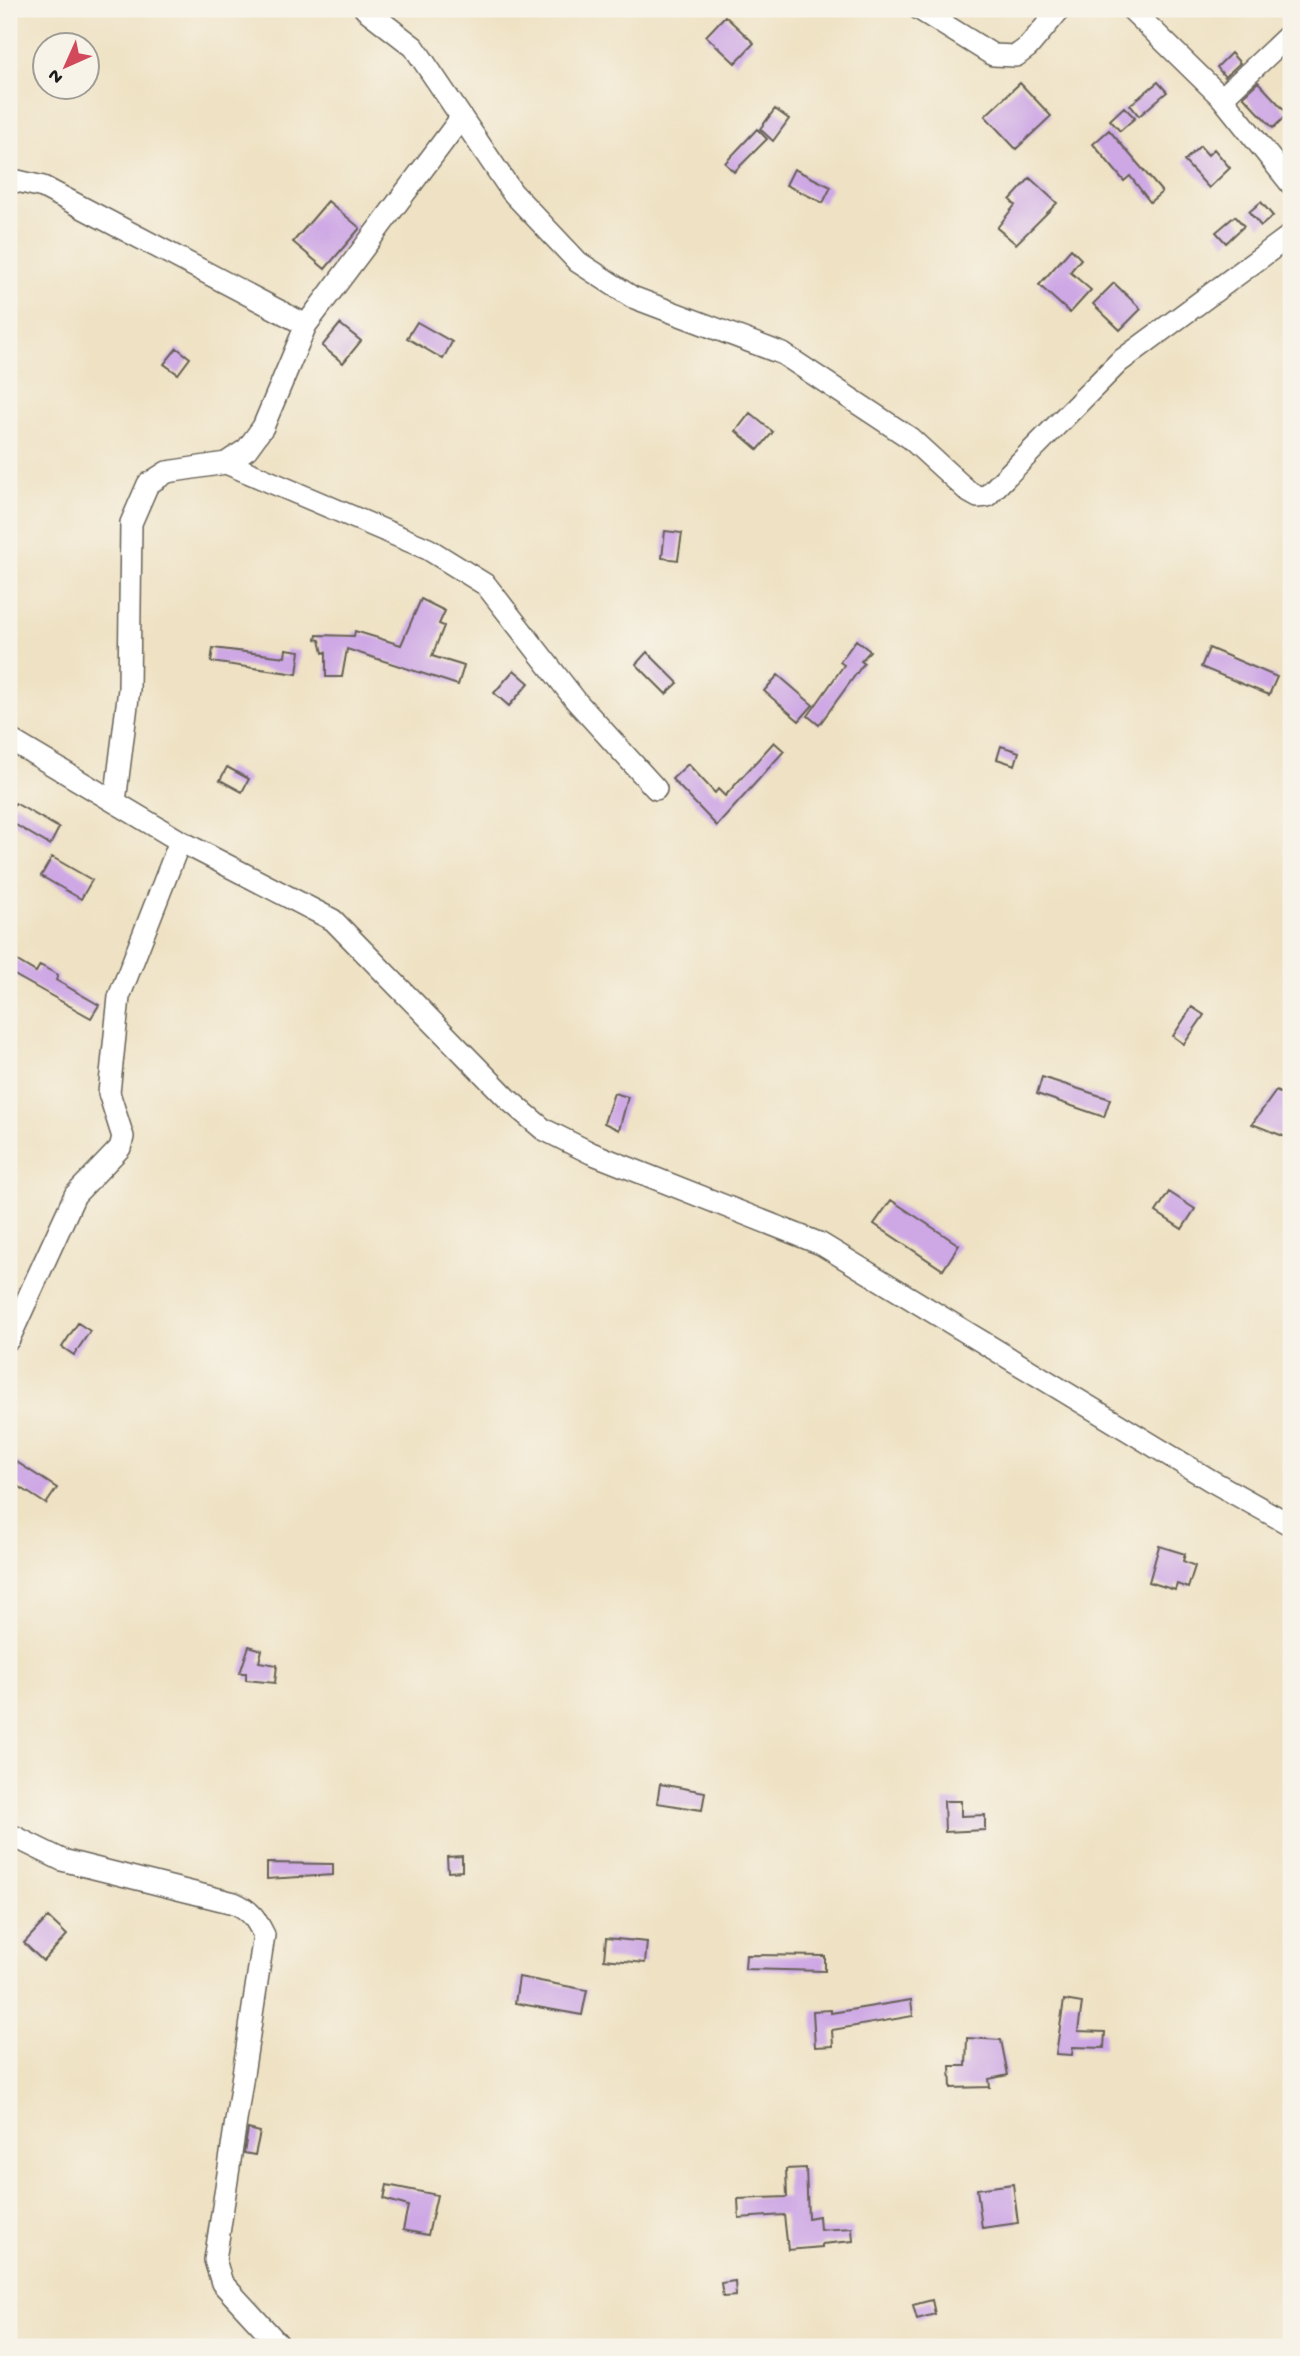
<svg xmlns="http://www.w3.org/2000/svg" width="1300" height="2356" font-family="'Gochi Hand',sans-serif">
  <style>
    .building { fill: #cea8e5 }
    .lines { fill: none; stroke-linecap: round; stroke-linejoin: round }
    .minor-casing { stroke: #666157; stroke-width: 24 }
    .minor { stroke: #fff; stroke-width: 21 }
  </style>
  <rect width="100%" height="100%" fill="#f7f3e8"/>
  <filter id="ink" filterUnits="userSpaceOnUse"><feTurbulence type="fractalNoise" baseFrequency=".0143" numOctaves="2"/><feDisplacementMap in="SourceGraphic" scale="14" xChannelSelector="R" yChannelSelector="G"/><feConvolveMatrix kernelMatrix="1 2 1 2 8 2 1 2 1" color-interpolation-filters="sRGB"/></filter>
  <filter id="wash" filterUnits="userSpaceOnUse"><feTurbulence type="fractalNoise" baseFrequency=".00686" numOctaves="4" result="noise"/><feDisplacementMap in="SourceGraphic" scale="28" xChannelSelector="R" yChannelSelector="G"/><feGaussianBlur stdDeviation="1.57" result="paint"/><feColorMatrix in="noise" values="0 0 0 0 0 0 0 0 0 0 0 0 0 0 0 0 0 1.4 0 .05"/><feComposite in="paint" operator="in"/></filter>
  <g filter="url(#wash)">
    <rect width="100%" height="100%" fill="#efe2c4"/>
    <g id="blocks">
      <!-- building -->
      <path class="building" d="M725,16L754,43L735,63L706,36Z
        M1231,53L1240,63L1225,77L1217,67Z
        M1158,82L1167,92L1139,116L1130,105Z
        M1258,82L1288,114L1273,128L1243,96Z
        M1020,83L1051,116L1016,149L985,116Z
        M1124,107L1135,118L1120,131L1110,120Z
        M775,109L789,119L773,141L760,129Z
        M757,129L767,139L734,172L725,163Z
        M1109,130L1162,192L1150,202L1130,176L1124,181L1093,144Z
        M1200,146L1208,155L1214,149L1230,168L1209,188L1184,161Z
        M794,169L831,187L823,203L786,185Z
        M1030,178L1057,203L1016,244L997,228L1015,205L1010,200Z
        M328,201L360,228L325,269L293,242Z
        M1261,202L1273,216L1261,226L1249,212Z
        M1235,216L1244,226L1226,243L1216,232Z
        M1071,249L1081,259L1070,272L1091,290L1070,313L1039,285Z
        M1114,283L1141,309L1120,330L1093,304Z
        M417,322L452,342L443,359L407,338Z
        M340,324L361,341L343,363L322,346Z
        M177,348L190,358L178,374L164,364Z
        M750,413L773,432L758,450L736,431Z
        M665,531L682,533L678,560L662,558Z
        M421,599L445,611L439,624L444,626L432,656L464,666L458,685L347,649L342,677H326V652L323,653L320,640L316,639L317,635L354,636L355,631L401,645Z
        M856,640L870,651L861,661L864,663L819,725L808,716L844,665L840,662Z
        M213,648L285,657L286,649L300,651L297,674L211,662Z
        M1209,648L1277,677L1269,695L1201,667Z
        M647,652L678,683L666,694L636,664Z
        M514,670L529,683L509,706L494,693Z
        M778,675L813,705L799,721L764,691Z
        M774,742L784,751L717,826L672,779L688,764L715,793L718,789L725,796Z
        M1001,746L1019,752L1015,765L997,759Z
        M227,767L249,779L242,792L220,780Z
        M15,803L59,828L50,845L9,821V813Z
        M52,857L92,880L81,899L41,876Z
        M9,956L36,972L40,965L58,975L56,980L99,1005L91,1018L9,972Z
        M1192,1007L1204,1015L1184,1044L1173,1036Z
        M1042,1077L1110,1099L1104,1117L1037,1094Z
        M1276,1091L1291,1099V1139L1252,1124Z
        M614,1093L628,1097L619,1130L604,1123Z
        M1169,1192L1195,1209L1182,1229L1156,1212Z
        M891,1200L959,1245L943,1270L874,1224Z
        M78,1323L90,1331L74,1355L62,1347Z
        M9,1457L57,1488L46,1504L9,1480Z
        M1159,1546L1185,1554L1183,1561L1195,1566L1188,1588L1177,1584L1175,1590L1149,1582Z
        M249,1646L262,1650L259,1662L277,1665L275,1683L246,1680V1673H240Z
        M660,1784L705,1792L702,1810L657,1803Z
        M944,1801H961V1816L985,1815V1830L945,1832Z
        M462,1856V1871L448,1872L447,1857Z
        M267,1863L333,1864V1875L267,1879Z
        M48,1917L67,1935L43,1961L24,1943Z
        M606,1938L647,1942L645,1963L604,1959Z
        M746,1955L825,1956V1971L745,1969Z
        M519,1977L587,1990L582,2015L515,2003Z
        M911,2000L913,2016L832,2030L833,2046L815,2047L813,2011L831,2010V2013Z
        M1064,2000L1082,2003L1078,2031L1105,2032L1104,2048L1073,2047L1072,2055L1056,2054Z
        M967,2038L1001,2040L1008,2075L989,2079L990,2087L951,2088L950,2066H966Z
        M248,2129L260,2132L255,2155L244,2153Z
        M806,2168L808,2218L819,2216L820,2230L852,2228L853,2241L822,2244V2247L788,2250L784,2215L739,2218L738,2199L787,2197L786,2169Z
        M1013,2184L1018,2223L982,2228L977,2189Z
        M387,2185L437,2195L428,2235L403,2230L408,2206L384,2199Z
        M735,2281L736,2296L723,2297L721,2283Z
        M932,2300L935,2314L917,2319L913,2305Z"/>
    </g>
  </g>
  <g filter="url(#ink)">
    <use href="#blocks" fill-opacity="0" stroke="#666157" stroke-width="2"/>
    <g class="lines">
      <defs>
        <path id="minor" d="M365,9L414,47L512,192L578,262L632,297L783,354L910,438L969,492L978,497L987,496L1119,362L1291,235
          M919,9L993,55L1016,56L1028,47L1060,9
          M1131,9L1222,98L1291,184
          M1222,98L1291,33
          M9,179L43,187L306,325
          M226,463L428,549L486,585L577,702L656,789
          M9,739L180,841L333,920L509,1100L543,1129L591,1153L821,1244L1210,1480L1291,1525
          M115,802L129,689L131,523L148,484L167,472L226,463L247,449L263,427L306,325L461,118
          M9,1339L75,1195L120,1148L123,1137L109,1093L119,997L180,841
          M9,1834L62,1860L234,1903C251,1910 256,1919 264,1935L215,2260L222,2283L281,2347"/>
      </defs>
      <!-- minor casing -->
      <use href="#minor" class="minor-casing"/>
      <!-- minor -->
      <use href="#minor" class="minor"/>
    </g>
  </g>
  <!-- margin -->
  <rect width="1300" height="2356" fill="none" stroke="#f7f3e8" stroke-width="35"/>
  <!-- north arrow -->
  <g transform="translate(66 66) rotate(225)"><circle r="33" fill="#f7f3e8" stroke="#9f9d96" stroke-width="2"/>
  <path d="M0-5L12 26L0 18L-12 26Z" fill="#d1495b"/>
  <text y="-10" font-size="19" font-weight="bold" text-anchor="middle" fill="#1c1c1c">N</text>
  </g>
</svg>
